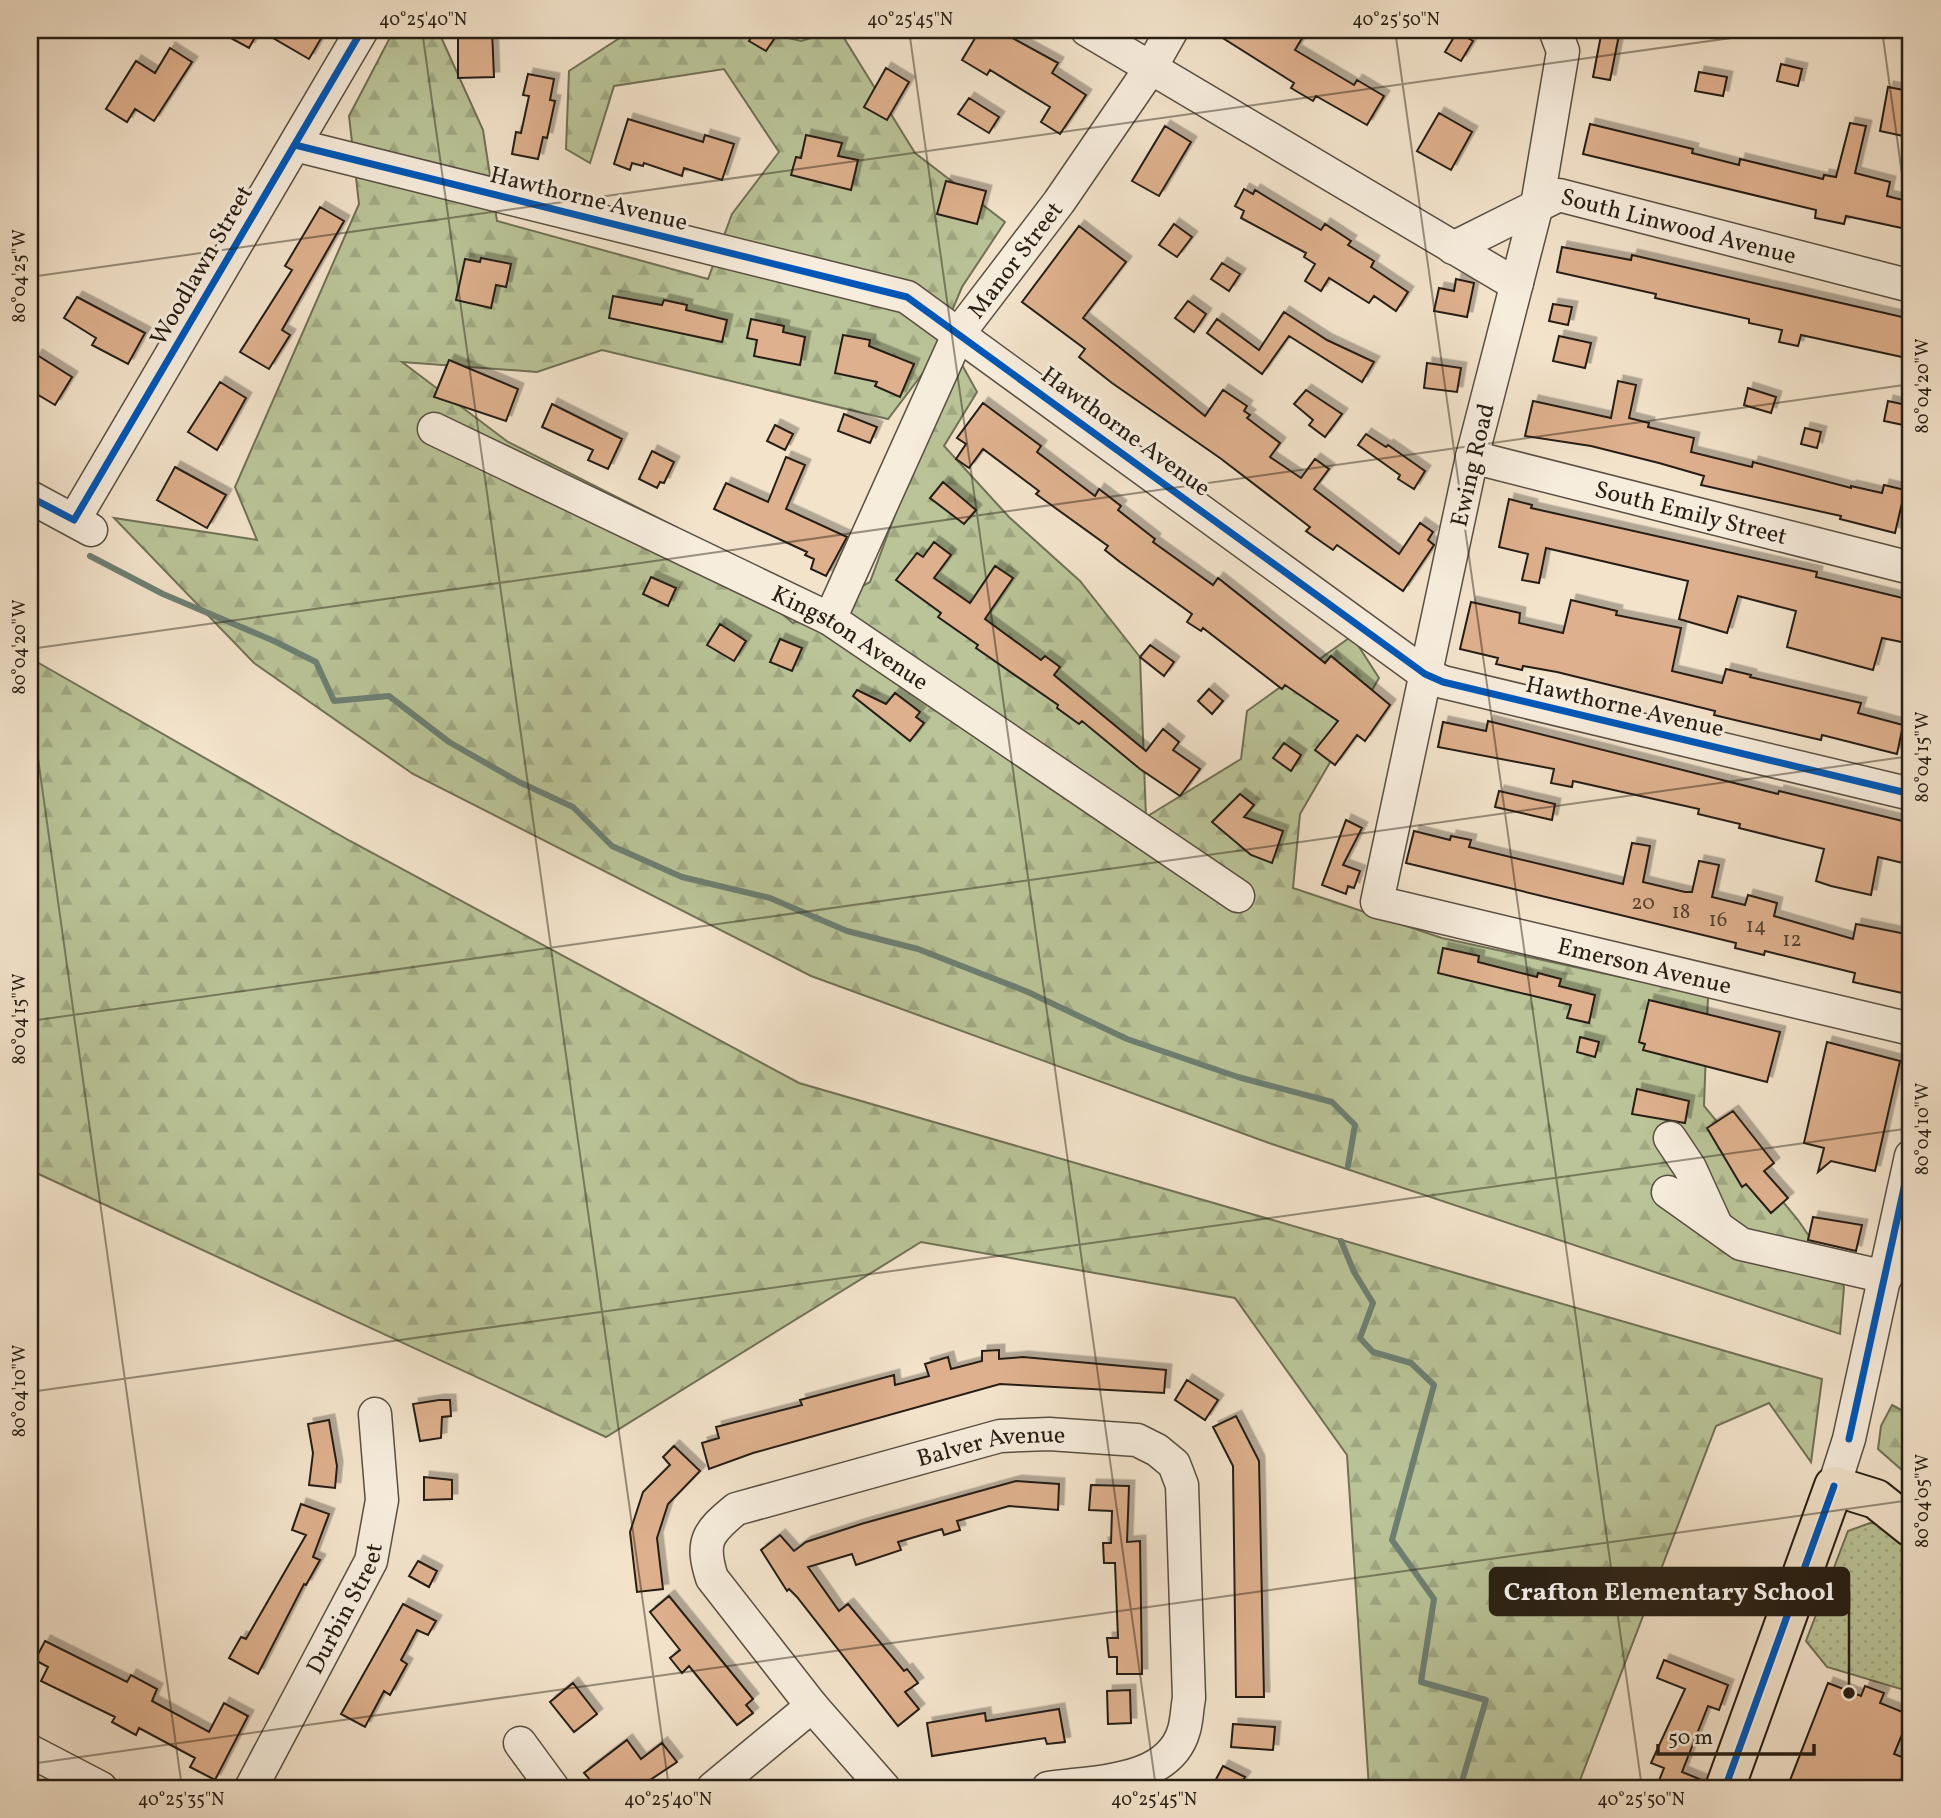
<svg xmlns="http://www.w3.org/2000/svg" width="1941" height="1818" font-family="Vollkorn,serif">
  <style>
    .forest { fill: url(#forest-firs); stroke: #707156; stroke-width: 2 }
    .park { fill: url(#park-dots); stroke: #707156; stroke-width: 2 }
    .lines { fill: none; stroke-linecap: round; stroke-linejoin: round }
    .stream { stroke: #6d7f72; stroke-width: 6 }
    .building { fill: #deb08d; stroke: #261e14; stroke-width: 2; filter: url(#shadow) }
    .minor-casing { stroke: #594f42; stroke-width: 35 }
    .major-casing { stroke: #261e14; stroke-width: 42 }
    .minor { stroke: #f7eddd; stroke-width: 32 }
    .major { stroke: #f3e3cb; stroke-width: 38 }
    .cycleway-casing { stroke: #f7eddd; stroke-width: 11 }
    .cycleway { stroke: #0057b8; stroke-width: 7 }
    .ticks { fill: none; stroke: #261e14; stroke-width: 2; stroke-opacity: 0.45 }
    .labels { text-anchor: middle; stroke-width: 6; stroke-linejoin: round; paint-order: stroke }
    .number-label { font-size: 21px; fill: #544232 }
    .street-label { font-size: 24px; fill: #261e14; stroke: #f7eddd }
    .leader { fill: none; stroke: #261e14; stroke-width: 2.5 }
    .callout-dot { fill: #261e14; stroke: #f7eddd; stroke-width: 2.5 }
    .callout { fill: #261e14; stroke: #261e14; stroke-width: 2.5 }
    .callout-label { font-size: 26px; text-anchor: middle; font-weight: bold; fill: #fff }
    .neatline { fill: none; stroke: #261e14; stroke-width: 2.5 }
    .ticks-label { font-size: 18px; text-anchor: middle; fill: #261e14 }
  </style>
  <defs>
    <pattern id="forest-firs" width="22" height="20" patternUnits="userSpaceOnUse" patternTransform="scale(1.75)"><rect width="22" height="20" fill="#bac498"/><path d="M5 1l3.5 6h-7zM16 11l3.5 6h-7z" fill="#a0a882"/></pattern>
    <pattern id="park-dots" width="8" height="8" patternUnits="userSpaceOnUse" patternTransform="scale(1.75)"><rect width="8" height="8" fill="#bac498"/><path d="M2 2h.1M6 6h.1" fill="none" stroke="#a0a882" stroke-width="1.8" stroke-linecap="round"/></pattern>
    <filter id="shadow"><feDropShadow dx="5.5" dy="-5.5" stdDeviation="0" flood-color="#0004"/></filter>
  </defs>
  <rect width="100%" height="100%" fill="#f3e3cb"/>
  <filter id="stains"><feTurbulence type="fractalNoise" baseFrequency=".00286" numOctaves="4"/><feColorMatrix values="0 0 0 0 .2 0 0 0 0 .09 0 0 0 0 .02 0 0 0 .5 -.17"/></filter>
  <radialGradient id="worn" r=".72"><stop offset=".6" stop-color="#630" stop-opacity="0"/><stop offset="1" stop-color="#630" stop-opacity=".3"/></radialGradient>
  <!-- forest -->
  <path class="forest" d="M394,30H442L441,37L483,130L497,221L708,279L732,214L779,152L724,69L614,86L590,163L566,149L569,71L632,30H754L801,41L839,30L915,153L1005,222L962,287L929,365L888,419L602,350L537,372L402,362L508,442L676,527L793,623L870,582L906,485L961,363L977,392L944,446L1009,517L1080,581L1140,657L1146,817L1241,759L1247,711L1352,636L1379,678L1300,814L1293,888L1442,938L1708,996L1704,1106L1798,1220L1844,1287L1840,1334L1269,1143L811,976L413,774L254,663L114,518L257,540L235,487L359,204L349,116Z
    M30,658L350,841L799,1083L1822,1379L1811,1462L1769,1403L1716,1426L1577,1788H1369L1347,1455L1235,1298L921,1242L606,1437L30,1170Z
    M1892,1405L1911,1415V1478L1878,1449L1881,1426Z"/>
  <!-- park -->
  <path class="park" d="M1870,1523L1886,1525L1911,1552V1692L1827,1667L1806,1641L1848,1531Z"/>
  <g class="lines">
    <!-- stream -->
    <path class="stream" d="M90,556L163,594L274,641L316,662L334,701L389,696L449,742L519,782L573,807L612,846L682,877L770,898L847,931L918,949L1028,992L1127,1039L1238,1077L1332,1102L1355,1125L1348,1166
      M1341,1241L1354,1272L1373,1303L1360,1338L1373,1352L1411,1363L1434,1385L1392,1540L1434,1599L1421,1682L1486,1700L1460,1788"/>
  </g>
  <!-- building -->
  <path class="building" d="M216,30H314L323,35L309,59L259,30L249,48Z
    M458,30H492L494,77L458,78Z
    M756,30H780L766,51L749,41Z
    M980,30H998L1058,63L1052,73L1086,95L1060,134L1041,122L1050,107L990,70L987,75L962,60Z
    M1210,30H1307L1295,50L1354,85L1357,80L1384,96L1367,125L1316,96L1313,101L1291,88L1294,83Z
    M1602,30H1620L1610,80L1593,77Z
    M1457,32L1473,41L1461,61L1445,52Z
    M170,48L192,62L154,121L135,109L127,122L106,109L136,61L155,73Z
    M1781,64L1802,69L1798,86L1777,81Z
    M886,68L909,82L887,120L864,107Z
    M1699,72L1727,77L1723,96L1695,91Z
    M528,74L554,79L550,100L555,101L547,138L543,137L538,159L512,154L516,132L521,133L529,96L523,95Z
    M1888,87L1909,91L1911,123L1908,137L1880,131Z
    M969,98L999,117L989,133L958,114Z
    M1439,113L1472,132L1451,170L1417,151Z
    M628,119L703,142L705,135L734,144L722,180L684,168L682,176L644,163L643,166L632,163L630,170L614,164Z
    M1850,123L1866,126L1855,173L1890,182L1887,196L1911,202V230L1846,216L1844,224L1815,218L1816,210L1583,154L1590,124L1693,149L1692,153L1739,165L1740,159L1823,179L1824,175L1836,177Z
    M1165,126L1191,142L1159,196L1132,181Z
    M806,135L842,143L838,156L858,160L851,190L791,175L796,157L801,158Z
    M946,181L986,191L977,224L937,214Z
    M1244,189L1253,194L1255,190L1321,230L1325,224L1351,241L1348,245L1374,261L1371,267L1408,292L1396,311L1374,296L1369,303L1329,278L1321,291L1305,281L1315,264L1304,257L1306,253L1241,218L1244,211L1235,206Z
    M320,207L344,221L282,330L290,335L269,369L240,352L292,270L285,266Z
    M1174,224L1192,237L1177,257L1159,245Z
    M1079,226L1126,262L1083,318L1205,416L1223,390L1247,406L1244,411L1250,415L1247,418L1280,443L1270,457L1301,478L1315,459L1329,469L1314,489L1399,554L1420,523L1433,532L1428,540L1434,545L1403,591L1337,545L1333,550L1306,531L1310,527L1220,458L1112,383L1079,357L1085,349L1022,302Z
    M1562,247L1631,260L1632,255L1911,319V359L1801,335L1798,346L1779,342L1782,330L1749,323V319L1655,298L1656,294L1557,272Z
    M481,258L511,264L506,287L496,285L491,308L456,300L465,259L480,262Z
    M1222,263L1240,274L1229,291L1211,279Z
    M1456,279L1474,283L1467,317L1434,311L1439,288L1454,291Z
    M613,296L662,305L664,300L687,305L686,310L727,320L722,342L609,318Z
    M77,297L145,333L128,364L92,345L96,338L64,318Z
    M1188,301L1206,314L1194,332L1175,318Z
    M1553,304L1572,307L1568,325L1549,321Z
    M1284,312L1327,340L1374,362L1362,382L1289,336L1262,374L1207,333L1217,319L1259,350Z
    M751,319L784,326L783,332L805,337L800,365L754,356L757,340L747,338Z
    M843,335L870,340L869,346L914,364L900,397L875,386L877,382L835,373Z
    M1559,336L1591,343L1585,368L1553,361Z
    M37,355L72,377L55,405L30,390V367Z
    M449,360L518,389L506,421L434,397Z
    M1427,363L1461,368L1457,392L1424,388Z
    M1618,381L1636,385L1629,418L1649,423L1648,427L1694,438L1691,452L1752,467L1753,462L1851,488V486L1882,493L1884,485L1905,490L1895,533L1840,519L1841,516L1701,485L1704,476L1659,463L1591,446L1525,436L1533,401L1611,418Z
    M220,382L246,398L217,450L188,432Z
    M1748,388L1776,397L1771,413L1744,405Z
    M1306,390L1342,414L1325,437L1309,425L1313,420L1294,404Z
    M1888,401L1911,406L1908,426L1884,421Z
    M983,403L1041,446L1037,452L1095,496L1099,489L1121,506L1118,510L1155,539L1153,542L1213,585L1218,578L1325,663L1331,656L1390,705L1365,741L1357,735L1335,765L1315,750L1338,721L1285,685L1282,689L1203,628L1201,631L1187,622L1192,614L1120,562L1105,550L1108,546L1036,494L1039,491L983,449L969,468L956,459L966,444L957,438Z
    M552,404L622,439L608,469L588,460L593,450L542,427Z
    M844,414L877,427L870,443L838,431Z
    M775,425L793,434L785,450L767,441Z
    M1805,428L1821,432L1817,448L1801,444Z
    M1366,434L1386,447L1388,445L1425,471L1414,489L1398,479L1400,475L1358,445Z
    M652,451L674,462L664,483L660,482L657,488L639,479Z
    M786,457L805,465L786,509L847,537L826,576L811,569L814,559L805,555L807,552L714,509L726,483L768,502Z
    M175,467L226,495L207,528L157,500Z
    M943,482L976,510L964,524L930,498Z
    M1509,499L1532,505L1531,508L1817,572L1816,577L1911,600V644L1882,638L1873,670L1787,647L1796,611L1738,596L1727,633L1679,619L1688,581L1546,548L1539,583L1522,580L1528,554L1499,547Z
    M934,542L951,555L934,578L970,603L995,566L1013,578L985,619L1041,660L1045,656L1060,667L1054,675L1146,751L1163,729L1179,742L1173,750L1200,769L1180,796L1140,769L1082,721L1079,724L1057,708L1058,705L976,648L978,645L938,617L941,613L896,580L917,553L923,557Z
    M651,577L676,588L668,606L643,594Z
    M1571,600L1617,611L1616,615L1681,628L1672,671L1722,683L1726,669L1751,675L1750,677L1861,703L1858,713L1903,725L1897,754L1822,735L1821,740L1739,721L1714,715L1715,711L1557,672L1523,666L1522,670L1496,664L1498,658L1460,649L1471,602L1520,613L1519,623L1563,633Z
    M720,624L746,641L734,661L707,645Z
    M780,639L802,648L792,671L770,662Z
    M1150,645L1174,662L1164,676L1140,657Z
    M1209,689L1223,701L1212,714L1198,701Z
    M857,690L886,704L895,693L920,712L916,717L924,723L910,741L853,696Z
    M1488,721L1778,794L1779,791L1911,823V865L1878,857L1871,895L1831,886L1816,881L1824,849L1739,828L1740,824L1698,814L1699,809L1573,781L1572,787L1551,783L1554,769L1438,747L1443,722L1486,731Z
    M1284,743L1301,755L1291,771L1273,758Z
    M1499,791L1555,804L1552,820L1495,807Z
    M1240,794L1254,805L1244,817L1283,831L1272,863L1251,855L1212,822Z
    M1346,820L1362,828L1343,865L1360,871L1354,888L1348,886L1346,894L1322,885Z
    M1414,831L1450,840L1451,836L1471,840L1469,847L1623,884L1632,843L1650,846L1643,882L1685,892H1692L1699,861L1719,865L1712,897L1745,905L1748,895L1777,903L1774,916L1853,939L1856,924L1911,935V995L1853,982L1855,973L1765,951L1764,955L1735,948L1736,943L1406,863Z
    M1443,948L1479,956L1478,962L1537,977L1538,973L1561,979L1559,986L1595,995L1589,1023L1567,1018L1571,1005L1438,973Z
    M1649,1000L1780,1032L1767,1082L1643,1050L1645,1044L1639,1042Z
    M1580,1037L1599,1042L1595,1057L1577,1052Z
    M1827,1042L1900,1061L1875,1171L1831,1161L1818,1172L1824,1148L1804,1143Z
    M1637,1089L1689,1101L1685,1123L1632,1114Z
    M1733,1111L1774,1163L1764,1171L1788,1198L1771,1213L1746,1184L1742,1187L1707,1128Z
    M1813,1217L1862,1225L1856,1251L1808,1240Z
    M999,1350V1359L1023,1357L1166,1370L1164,1393L1000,1384L753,1453L709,1469L702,1443L719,1438L716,1427L802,1405L800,1400L894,1375L895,1385L929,1376L925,1364L948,1357L951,1369L982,1361V1351Z
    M1187,1380L1218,1400L1205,1420L1175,1400Z
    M439,1400H450L451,1416L442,1417L441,1438L420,1441L413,1404Z
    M1236,1416L1259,1461L1264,1697H1236L1233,1466L1213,1427Z
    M329,1420L337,1466L335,1488L309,1485L313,1453L308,1424Z
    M674,1446L700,1471L668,1504L657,1538L663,1589L637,1592L630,1532L643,1492L670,1465L663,1457Z
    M424,1477L452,1480V1499L424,1500Z
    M1016,1481L1059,1484L1058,1510L1009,1506L957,1521L960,1530L944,1535L942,1529L898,1542L901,1550L856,1565L852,1554L808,1567L839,1611L848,1604L904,1671L907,1669L918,1683L905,1692L919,1709L898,1726L797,1597L789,1589L787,1591L761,1550L780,1535L794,1551L806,1542L861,1524Z
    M1091,1485L1129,1486L1127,1542L1140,1541L1142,1674H1117V1657H1109L1107,1638H1118L1115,1563H1104L1103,1543H1111L1112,1511L1089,1510Z
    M301,1504L329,1514L313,1557L320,1560L306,1585L304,1584L258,1674L229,1658L241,1637L246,1639L306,1535L292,1530Z
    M418,1561L437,1571L429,1587L409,1576Z
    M669,1596L753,1699L746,1705L753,1713L737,1725L689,1666L682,1673L670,1658L680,1650L650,1612Z
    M403,1604L436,1621L428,1635L417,1630L401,1660L407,1664L390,1695L384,1691L365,1727L341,1714Z
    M45,1641L127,1682L131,1675L157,1689L152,1701L209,1732L224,1703L248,1716L215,1780L190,1767L195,1758L139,1728L136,1735L112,1722L115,1717L41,1681L48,1667L35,1660Z
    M1664,1660L1728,1685L1719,1710L1708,1706L1682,1772L1704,1781V1788H1656L1664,1768L1651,1763L1685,1689L1657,1678Z
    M573,1683L597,1714L574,1732L550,1702Z
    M1828,1683L1861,1696L1865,1686L1884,1693L1880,1703L1910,1715L1894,1754L1907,1759L1899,1788H1787Z
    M1130,1690L1131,1723L1108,1724L1107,1691Z
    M1059,1709L1065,1742L1047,1744L1045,1738L932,1756L927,1723L985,1713L986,1721Z
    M1233,1724L1275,1727L1273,1750L1231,1747Z
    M627,1740L641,1759L662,1743L677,1762L638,1788H597L584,1773Z
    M1223,1766L1245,1777L1238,1788H1224L1214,1783Z"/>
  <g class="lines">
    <defs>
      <g id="minor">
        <path d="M1087,30L1505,278L1517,283"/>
        <path id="s1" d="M1555,30L1563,51L1537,205L1472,457L1377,902L1911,1029"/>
        <path d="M295,145L907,297L1425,674L1443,682L1911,794"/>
        <path id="s2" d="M1453,248L1559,195L1911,286"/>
        <path id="s3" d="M434,429L830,619L1238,896"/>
        <path id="s4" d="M1472,457L1911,568"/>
        <path d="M30,497L91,530"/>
        <path d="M74,520L362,30"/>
        <path id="s5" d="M830,619L959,333L1059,202L1150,69L1172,30"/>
        <path d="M1670,1138L1690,1168L1716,1225"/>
        <path d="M1668,1192L1741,1244L1886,1277"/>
        <path d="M1834,1486L1849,1439L1911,1156"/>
        <path d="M520,1743L553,1788"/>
        <path d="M30,1751L101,1788"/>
        <path id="s6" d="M251,1788L371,1561L382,1500L375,1414"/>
        <path d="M713,1788L812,1706"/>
        <path id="s7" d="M884,1788L812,1706L712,1578C700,1541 708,1532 736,1509L1000,1436L1049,1434L1137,1440L1157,1450L1174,1464L1182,1485L1189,1698C1187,1708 1187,1720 1184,1730C1169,1784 1093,1781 1048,1788"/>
      </g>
      <path id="major" d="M1725,1788L1834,1486L1876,1499L1911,1527"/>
    </defs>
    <!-- minor casing -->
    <use href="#minor" class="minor-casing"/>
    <!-- major casing -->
    <use href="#major" class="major-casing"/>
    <!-- minor -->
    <use href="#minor" class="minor"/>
    <!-- major -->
    <use href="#major" class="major"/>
    <defs>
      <path id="cycleway" d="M295,145L907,297L1425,674L1443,682L1911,794
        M30,497L74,520L362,30
        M1849,1439L1911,1156
        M1725,1788L1834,1486"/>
    </defs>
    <!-- cycleway casing -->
    <use href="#cycleway" class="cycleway-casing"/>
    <!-- cycleway -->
    <use href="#cycleway" class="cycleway"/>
  </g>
  <!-- ticks -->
  <path class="ticks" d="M422,30L669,1788M909,30L1156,1788M1395,30L1642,1788M1882,30L1911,239M30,277L1788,30M30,649L1911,384M30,701L182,1788M30,1021L1911,756M30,1392L1911,1128M30,1764L1911,1500"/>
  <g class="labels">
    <!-- number labels -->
    <g class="number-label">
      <text x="1643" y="909">20</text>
      <text x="1681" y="918">18</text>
      <text x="1718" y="926">16</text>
      <text x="1756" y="932">14</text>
      <text x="1792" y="946">12</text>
    </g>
    <!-- street labels -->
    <g class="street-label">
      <text transform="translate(589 198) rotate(14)" y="8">Hawthorne Avenue</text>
      <text dy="8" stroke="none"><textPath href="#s2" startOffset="242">South Linwood Avenue</textPath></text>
      <text dy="8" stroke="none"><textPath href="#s5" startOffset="406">Manor Street</textPath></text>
      <text transform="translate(201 265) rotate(-60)" y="8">Woodlawn Street</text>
      <text transform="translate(1126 431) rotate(36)" y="8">Hawthorne Avenue</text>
      <text transform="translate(1472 465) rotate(-77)" y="8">Ewing Road</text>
      <text dy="8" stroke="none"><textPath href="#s4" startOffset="226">South Emily Street</textPath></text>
      <text dy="8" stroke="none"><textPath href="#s3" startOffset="466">Kingston Avenue</textPath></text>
      <text transform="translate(1625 706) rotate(13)" y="8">Hawthorne Avenue</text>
      <text dy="8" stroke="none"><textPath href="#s1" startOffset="1169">Emerson Avenue</textPath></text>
      <text dy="8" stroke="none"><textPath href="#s7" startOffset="616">Balver Avenue</textPath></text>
      <text dy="8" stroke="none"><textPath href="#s6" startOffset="203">Durbin Street</textPath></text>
    </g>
  </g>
  <!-- callouts -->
  <path class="leader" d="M1849 1693L1849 1591"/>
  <circle class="callout-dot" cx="1849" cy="1693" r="7"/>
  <rect class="callout" x="1490" y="1568" width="359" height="47" rx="7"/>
  <g class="callout-label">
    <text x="1669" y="1600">Crafton Elementary School</text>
  </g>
  <!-- margin -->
  <rect width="1941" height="1818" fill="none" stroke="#f3e3cb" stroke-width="77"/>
  <!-- scale -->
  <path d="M1658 1744v10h156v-10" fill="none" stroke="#261e14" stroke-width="3.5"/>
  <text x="1668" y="1744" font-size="21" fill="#261e14" stroke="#f7eddd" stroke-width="5" paint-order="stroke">50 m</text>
  <rect x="38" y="38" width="1864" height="1742" class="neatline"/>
  <g class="ticks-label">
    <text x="423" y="25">40°25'40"N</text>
    <text x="910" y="25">40°25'45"N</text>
    <text x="1396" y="25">40°25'50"N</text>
    <text transform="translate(19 276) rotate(-90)" y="6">80°04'25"W</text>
    <text transform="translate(1922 386) rotate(-90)" y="6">80°04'20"W</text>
    <text transform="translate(19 647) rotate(-90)" y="6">80°04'20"W</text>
    <text transform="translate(1922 757) rotate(-90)" y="6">80°04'15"W</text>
    <text transform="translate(19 1019) rotate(-90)" y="6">80°04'15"W</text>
    <text transform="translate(1922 1129) rotate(-90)" y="6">80°04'10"W</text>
    <text transform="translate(19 1391) rotate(-90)" y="6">80°04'10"W</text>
    <text transform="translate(1922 1501) rotate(-90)" y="6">80°04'05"W</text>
    <text x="181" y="1805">40°25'35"N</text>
    <text x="668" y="1805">40°25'40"N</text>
    <text x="1154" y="1805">40°25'45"N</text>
    <text x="1641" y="1805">40°25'50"N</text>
  </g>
  <rect width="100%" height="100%" filter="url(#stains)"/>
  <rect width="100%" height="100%" fill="url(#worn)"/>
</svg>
